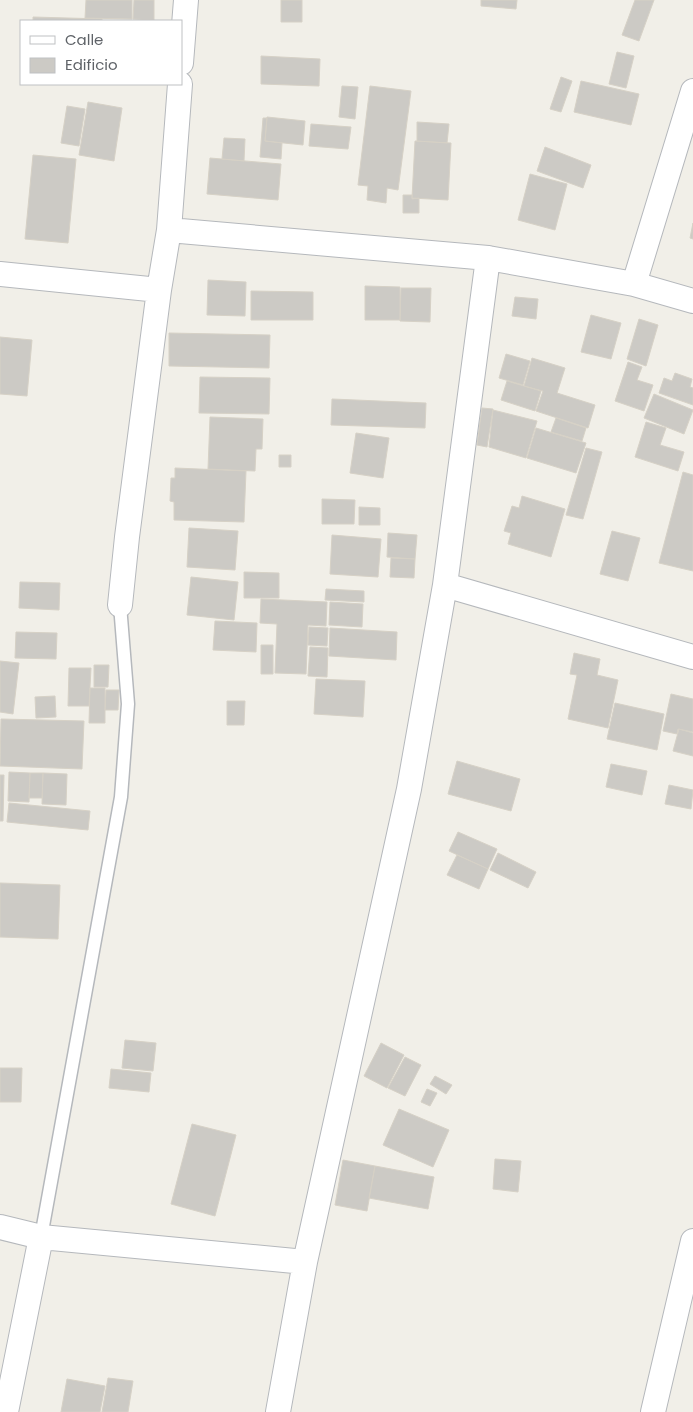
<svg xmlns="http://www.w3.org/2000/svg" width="693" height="1412" font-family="Poppins,sans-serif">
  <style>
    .building { fill: #cccac5; stroke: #d6d1c6 }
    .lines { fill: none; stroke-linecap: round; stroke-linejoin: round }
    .lane-casing { stroke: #b5b8bc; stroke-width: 15 }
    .street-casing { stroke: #b5b8bc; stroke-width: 26 }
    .lane { stroke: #fff; stroke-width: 12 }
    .street { stroke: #fff; stroke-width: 24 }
  </style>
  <rect width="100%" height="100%" fill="#f1efe8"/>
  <!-- building -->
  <path class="building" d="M86,0H132V19L85,18Z
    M134,0H154V20L133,19Z
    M281,0H302V22H281Z
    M481,0H517L516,9L481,6Z
    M635,0H654L639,41L622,35Z
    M33,17L102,19V21H33Z
    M617,52L634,56L626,88L609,84Z
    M261,56L320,59L319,86L261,84Z
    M561,77L572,81L561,112L550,109Z
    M581,81L639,94L631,125L574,112Z
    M342,86L358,87L355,119L339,117Z
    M370,86L411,91L398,190L387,188L386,203L367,200L368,186L358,185Z
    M88,102L122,108L114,161L79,155Z
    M67,106L85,109L79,146L61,143Z
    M267,117L305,121L303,145L265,141Z
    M263,118H267L265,141L282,143L281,159L260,157Z
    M417,122L449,124L447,143L417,141Z
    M311,124L351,127L348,149L309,146Z
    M224,138L245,139L244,161L222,159Z
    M415,141L451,143L448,200L412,198Z
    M545,147L591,165L583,188L537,171Z
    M33,155L76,159L68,243L25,239Z
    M210,158L281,164L278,200L207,194Z
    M530,174L567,184L555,230L518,220Z
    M403,195H412V199L419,198V213H403Z
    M693,223V239L690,238Z
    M208,280L246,282L245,316L207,315Z
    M365,286L400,287V320H365Z
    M401,288H431L430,322L400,321Z
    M251,291L313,292V320H251Z
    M515,297L538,299L536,319L512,316Z
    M591,315L621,323L611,359L581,352Z
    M639,319L658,325L646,366L627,359Z
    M169,333L270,335L269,368L169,366Z
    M0,337L32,340L27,396L0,394Z
    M506,354L530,361L523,385L499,378Z
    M532,358L565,368L557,393L595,405L588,428L536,411L543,391L524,386Z
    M628,362L642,367L637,380L653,385L644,411L615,401Z
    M675,373L692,379L690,387L693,388V405L659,393L664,378L672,381Z
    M200,377L270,378L269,414L199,413Z
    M507,381L541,391L535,411L501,400Z
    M654,394L693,410L684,434L644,418Z
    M332,399L426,403L425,428L331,425Z
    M482,408L493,409L487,447L477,445Z
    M493,410L537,421L526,458L489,447Z
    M210,417L263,419L262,449H256L255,471L208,469Z
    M556,418L586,428L582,441L551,432Z
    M646,422L666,428L660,445L684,452L678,471L635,457Z
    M536,428L586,443L576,473L527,458Z
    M356,433L389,438L383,478L350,473Z
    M586,448L602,452L583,519L566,515Z
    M279,455H291V467H279Z
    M175,468L246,471L244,522L174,520V502L170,501L171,478H175Z
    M683,472L693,475V571L659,563Z
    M522,496L565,509L551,557L508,544L511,533L504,531L512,506L519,508Z
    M322,499L355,500L354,524H322Z
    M359,507L380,508V525H359Z
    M189,528L238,531L235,570L187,567Z
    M612,531L640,538L628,581L600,574Z
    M388,533L417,535L415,559L387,557Z
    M332,535L381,539L378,577L330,574Z
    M391,558L415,559L414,578L390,577Z
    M244,572L279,573V598H244Z
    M191,577L238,582L234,620L187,615Z
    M20,582L60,583L59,610L19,608Z
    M326,589L364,591V602L325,600Z
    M261,599L327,602L326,626L308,625L306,674L275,673L277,624L260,623Z
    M330,602L363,604L362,627L329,625Z
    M215,621L257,623L256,652L213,650Z
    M309,627L328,628L327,646L308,645Z
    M330,628L397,632L396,660L329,656Z
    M16,632L57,633L56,659L15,658Z
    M261,645H273V674H261Z
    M310,647L328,648L327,677L308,676Z
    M574,653L600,659L597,675L618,680L608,728L568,719L577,675L570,674Z
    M0,661L19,663L13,714L0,712Z
    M94,665H109L108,687H94Z
    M69,668H91L89,706H68Z
    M316,679L365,681L363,717L314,714Z
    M90,688H105V723H89Z
    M106,690H119L118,710H105Z
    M671,694L693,699V732L678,729L677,734L663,731Z
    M55,696L56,717L36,718L35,697Z
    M227,701H245L244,725H227Z
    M615,703L664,714L657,750L607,739Z
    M1,719L84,721L82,769L0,766Z
    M679,729L693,733V756L673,751Z
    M457,761L520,779L511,811L448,794Z
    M611,764L647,771L642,795L606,787Z
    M9,772L30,773L29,802L8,801Z
    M30,773H43L42,798H29Z
    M43,773L67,774L66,805L42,804Z
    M0,775H4L3,821H0Z
    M669,785L693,790L691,809L665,804Z
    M9,803L90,811L88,830L7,822Z
    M458,832L497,849L488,869L449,851Z
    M498,853L536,872L528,888L490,870Z
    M457,855L488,869L479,889L447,875Z
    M0,883L60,885L58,939L0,937Z
    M125,1040L156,1043L153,1071L122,1068Z
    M381,1043L404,1055L387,1088L364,1076Z
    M405,1057L421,1065L405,1096L388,1088Z
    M0,1068H22L21,1102H0Z
    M111,1069L151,1073L149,1092L109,1088Z
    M435,1076L452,1085L446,1094L430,1084Z
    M427,1089L437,1093L430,1106L421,1102Z
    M399,1109L449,1130L433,1167L383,1145Z
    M192,1124L236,1135L215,1216L171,1204Z
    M495,1159L521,1161L518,1192L493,1189Z
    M343,1160L375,1166L367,1211L335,1205Z
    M375,1166L434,1177L428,1209L369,1198Z
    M108,1378L133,1381L128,1412H102Z
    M67,1379L105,1386L100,1412H61Z"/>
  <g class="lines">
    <defs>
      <path id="lane" d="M41,1237L121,797L128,704L120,605"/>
      <path id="street" d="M181,63L186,0
        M169,230L488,258L634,284L693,301
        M0,274L159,290
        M634,284L693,91
        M445,585L693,657
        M120,605L127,537L159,290L169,230L180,84
        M0,1227L41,1237L305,1262
        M6,1412L41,1237
        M278,1412L305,1262L409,789L445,585L488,258
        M653,1412L693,1241"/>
    </defs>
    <!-- lane casing -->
    <use href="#lane" class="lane-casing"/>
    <!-- street casing -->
    <use href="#street" class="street-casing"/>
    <!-- lane -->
    <use href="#lane" class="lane"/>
    <!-- street -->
    <use href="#street" class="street"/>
  </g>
  <!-- legend -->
  <rect x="20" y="20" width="162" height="65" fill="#ffffff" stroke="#bfc1c3"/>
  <rect x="30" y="36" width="25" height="8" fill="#ffffff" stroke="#bfc1c3"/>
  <text x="65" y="45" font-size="15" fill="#5f6368">Calle</text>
  <rect x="30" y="58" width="25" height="15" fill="#cccac5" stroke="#bfc1c3"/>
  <text x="65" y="70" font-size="15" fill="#5f6368">Edificio</text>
</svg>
